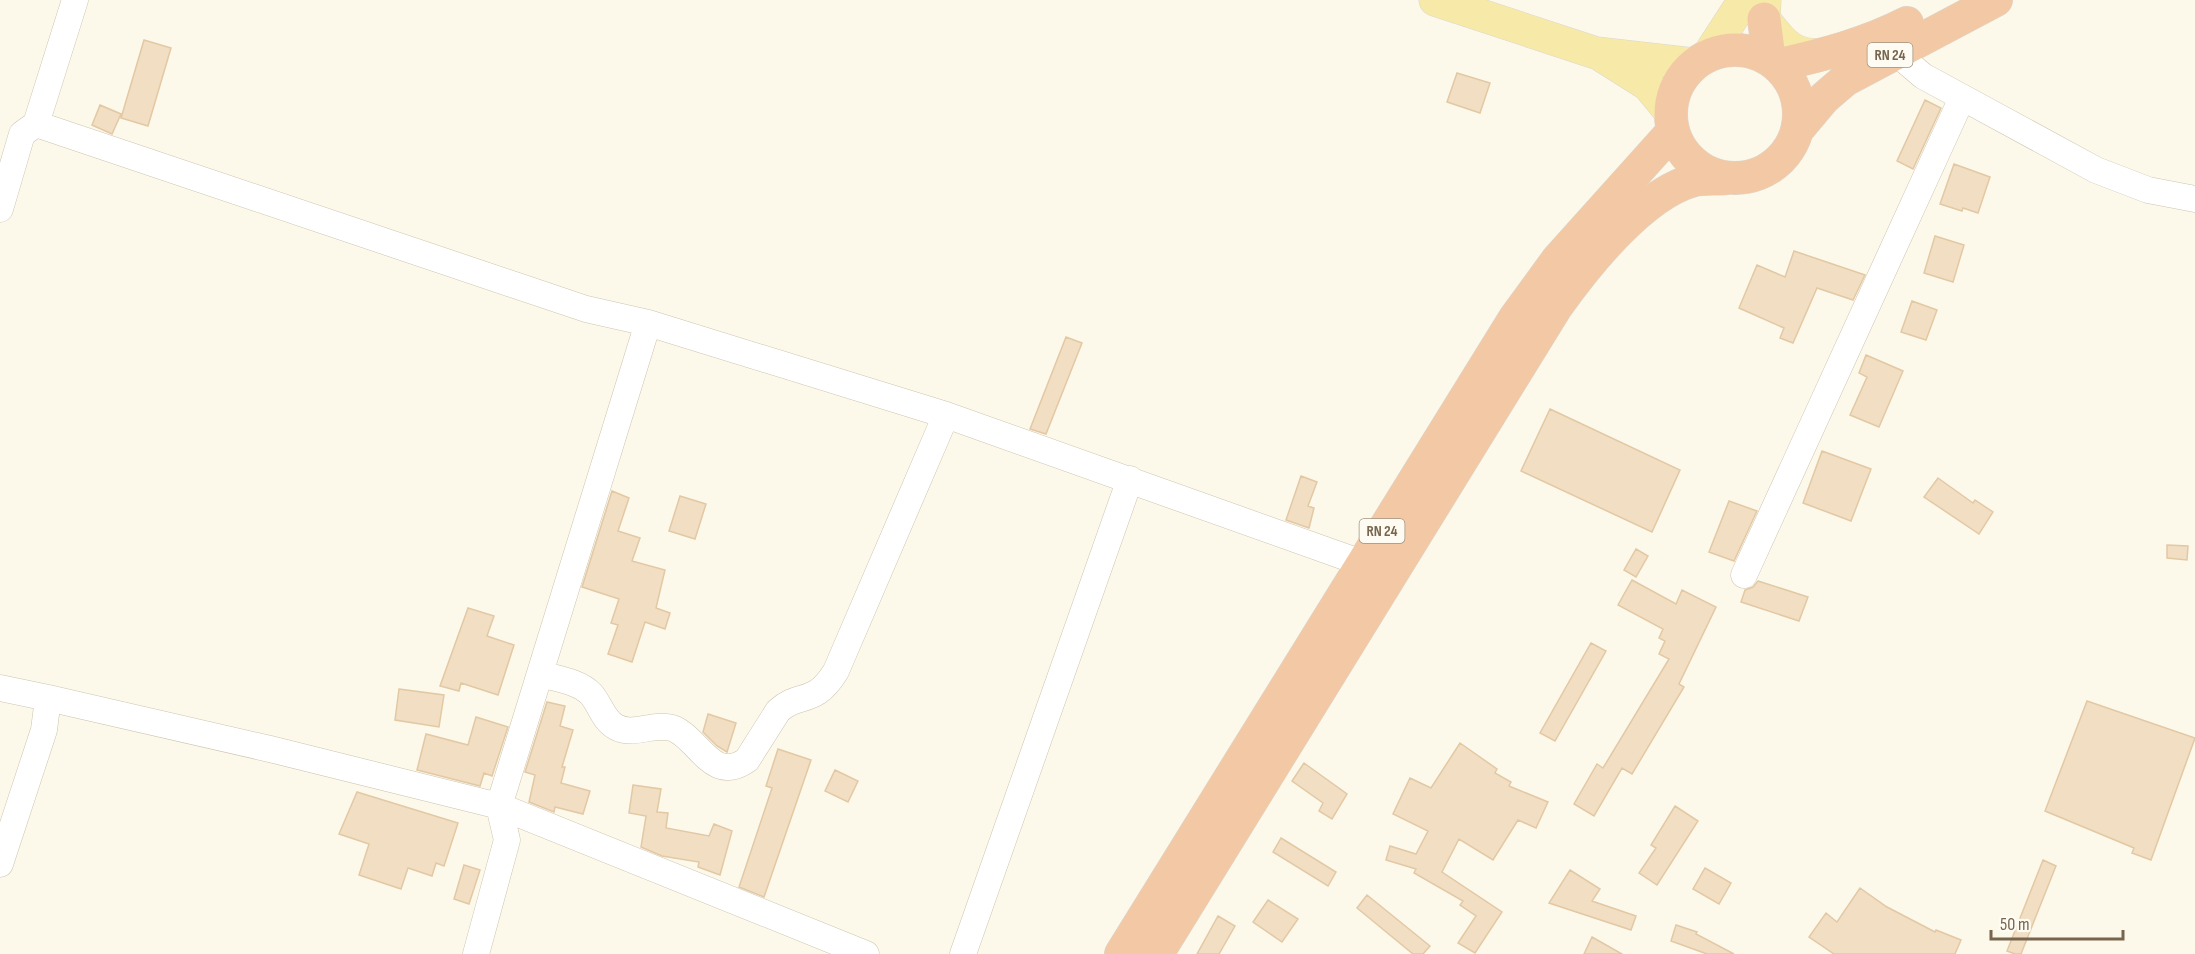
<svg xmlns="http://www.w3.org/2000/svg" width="2195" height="954" font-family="'Sofia Sans Condensed',sans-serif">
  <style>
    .building { fill: #f1dec3; stroke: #e3c8a4; stroke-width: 1.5 }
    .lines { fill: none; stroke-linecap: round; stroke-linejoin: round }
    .minor-casing { stroke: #cec4b0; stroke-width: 27 }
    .major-casing { stroke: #dcd7d1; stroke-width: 33 }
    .highway-casing { stroke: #dcd7d1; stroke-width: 34 }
    .minor { stroke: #fff; stroke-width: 26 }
    .major { stroke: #f7e9a7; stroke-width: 32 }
    .highway { stroke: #f3c9a5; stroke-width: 33 }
    .labels { text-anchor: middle; stroke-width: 6; stroke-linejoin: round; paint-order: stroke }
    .shield { fill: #fefcf2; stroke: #a0927f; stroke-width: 1.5 }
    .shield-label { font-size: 15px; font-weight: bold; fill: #77654e }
  </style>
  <rect width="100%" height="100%" fill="#fcf9eb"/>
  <!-- building -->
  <path class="building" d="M144,40L171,48L148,126L121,118Z
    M1457,73L1490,83L1480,113L1447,102Z
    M1925,100L1941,108L1913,169L1897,161Z
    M100,105L121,114L112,134L92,125Z
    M1954,164L1990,177L1978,213L1963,208L1962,211L1940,204Z
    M1935,236L1964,245L1953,282L1924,273Z
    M1794,251L1865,275L1853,300L1817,288L1793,343L1780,338L1784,328L1739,308L1757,265L1785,277Z
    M1912,301L1937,310L1926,340L1901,332Z
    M1066,337L1082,343L1046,434L1030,429Z
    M1866,355L1903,371L1879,427L1850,415L1867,377L1859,373Z
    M1550,409L1680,470L1652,532L1521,471Z
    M1822,451L1871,469L1851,521L1803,503Z
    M1301,476L1317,482L1308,506L1314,508L1309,528L1286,520Z
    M1938,478L1973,503L1975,500L1993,512L1979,534L1924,497Z
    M612,491L629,498L618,531L640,538L632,561L665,570L656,608L670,613L665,629L645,622L632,662L608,654L618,625L611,623L619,599L582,587Z
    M680,496L706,504L695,539L669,531Z
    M1729,501L1757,511L1734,561L1709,552Z
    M2167,545L2188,546L2187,560L2167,558Z
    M1636,549L1648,556L1636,577L1624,570Z
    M1632,580L1676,604L1682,590L1716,607L1679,684L1684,687L1632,774L1622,768L1594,816L1574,804L1597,764L1603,768L1669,659L1659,654L1665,641L1659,638L1663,629L1618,605Z
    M1758,581L1808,597L1799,621L1741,602L1745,590L1753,587Z
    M468,608L494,616L487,636L514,645L498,695L461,683L459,691L440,686Z
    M1591,643L1606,651L1555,741L1540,733Z
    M399,689L444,695L439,727L395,720Z
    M2087,701L2195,738L2151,860L2132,853L2134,848L2045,811Z
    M547,702L565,706L560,726L573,730L562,767H565L561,783L590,791L583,814L555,807L554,812L529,802L535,775L525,772Z
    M708,714L736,723L727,752L717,746L703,732Z
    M476,717L508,727L492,776L484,773L480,786L417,770L426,734L468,745Z
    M1460,743L1497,769L1495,773L1511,782L1509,786L1548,802L1536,828L1518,820L1493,860L1459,839L1442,872L1502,912L1475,953L1458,943L1476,916L1460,905L1463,901L1414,873L1416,869L1386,860L1390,846L1416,854L1428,831L1393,814L1410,778L1431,788Z
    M778,749L811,760L764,897L739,887L772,788L766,786Z
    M1304,763L1347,794L1332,819L1319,811L1323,803L1292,781Z
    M835,770L858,781L848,802L825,791Z
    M633,785L661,789L657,812L668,813L666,828L709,836L714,824L732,831L720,875L698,867L699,862L662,856L641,847L646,816L629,813Z
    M357,792L458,823L444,866L436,863L432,876L408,868L401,889L359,875L369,844L339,834Z
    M1675,806L1698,821L1657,885L1639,873L1656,848L1651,845Z
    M1281,838L1336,872L1328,886L1273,852Z
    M2043,860L2056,866L2021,954H2015L2007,951Z
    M464,865L480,870L469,904L454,899Z
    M1705,868L1731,883L1719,904L1693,889Z
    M1570,870L1600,889L1592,901L1636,916L1631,930L1549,903Z
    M1860,888L1887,907L1935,932L1936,930L1961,940L1955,954H1834L1809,937L1826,913L1837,922Z
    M1367,895L1430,946L1423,954H1413L1357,908Z
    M1268,900L1298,919L1282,942L1253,922Z
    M1218,916L1235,926L1219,954H1197Z
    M1676,925L1697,932L1696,934L1734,954H1707L1671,941Z
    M1592,937L1622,954H1584Z"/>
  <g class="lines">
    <defs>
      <path id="minor" d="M1895,52L1923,76L2096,170L2148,190L2195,199
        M36,124L586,309L648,323L499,806L866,954
        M0,209L22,134L36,124L75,0
        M648,323L946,415L1362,563
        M1744,575L1962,98
        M540,674C557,679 578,681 591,694C600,704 603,720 616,727C634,737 655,721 675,729C700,741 713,784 747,760L778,711C800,691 814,707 836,671L946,415
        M0,688L48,698L44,730L0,864
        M48,698L270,749L499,806L507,840L476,954
        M963,954L1130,479"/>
      <path id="major" d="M1435,0L1596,53L1693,64
        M1765,0L1764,19C1782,41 1789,55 1820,55
        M1709,54L1744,0
        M1602,56L1648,85L1671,113"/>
      <path id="highway" d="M1764,19L1769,58
        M1671 114a64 64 0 1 1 128 0a64 64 0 1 1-128 0Z
        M1778,65C1823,55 1866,44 1907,23
        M1798,129L1824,98L1845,80L1996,0
        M1121,954L1515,318L1558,259L1673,131
        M1157,954L1556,307C1586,265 1642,194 1694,180C1704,178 1716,179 1727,178"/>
    </defs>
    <!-- minor casing -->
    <use href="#minor" class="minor-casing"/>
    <!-- major casing -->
    <use href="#major" class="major-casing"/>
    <!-- highway casing -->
    <use href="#highway" class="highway-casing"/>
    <!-- minor -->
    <use href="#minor" class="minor"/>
    <!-- major -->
    <use href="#major" class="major"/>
    <!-- highway -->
    <use href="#highway" class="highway"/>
  </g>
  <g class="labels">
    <!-- shield labels -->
    <g class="shield">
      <rect x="1867.5" y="43" width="45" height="24" rx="4.5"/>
      <rect x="1359.5" y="519" width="45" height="24" rx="4.5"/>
    </g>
    <g class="shield-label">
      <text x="1890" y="60">RN 24</text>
      <text x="1382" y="536">RN 24</text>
    </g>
  </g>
  <!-- scale -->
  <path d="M1991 930v9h132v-9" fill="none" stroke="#77654e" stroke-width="3"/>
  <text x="2000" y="930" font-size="18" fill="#77654e" stroke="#fefcf2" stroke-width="4.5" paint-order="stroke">50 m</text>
</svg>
